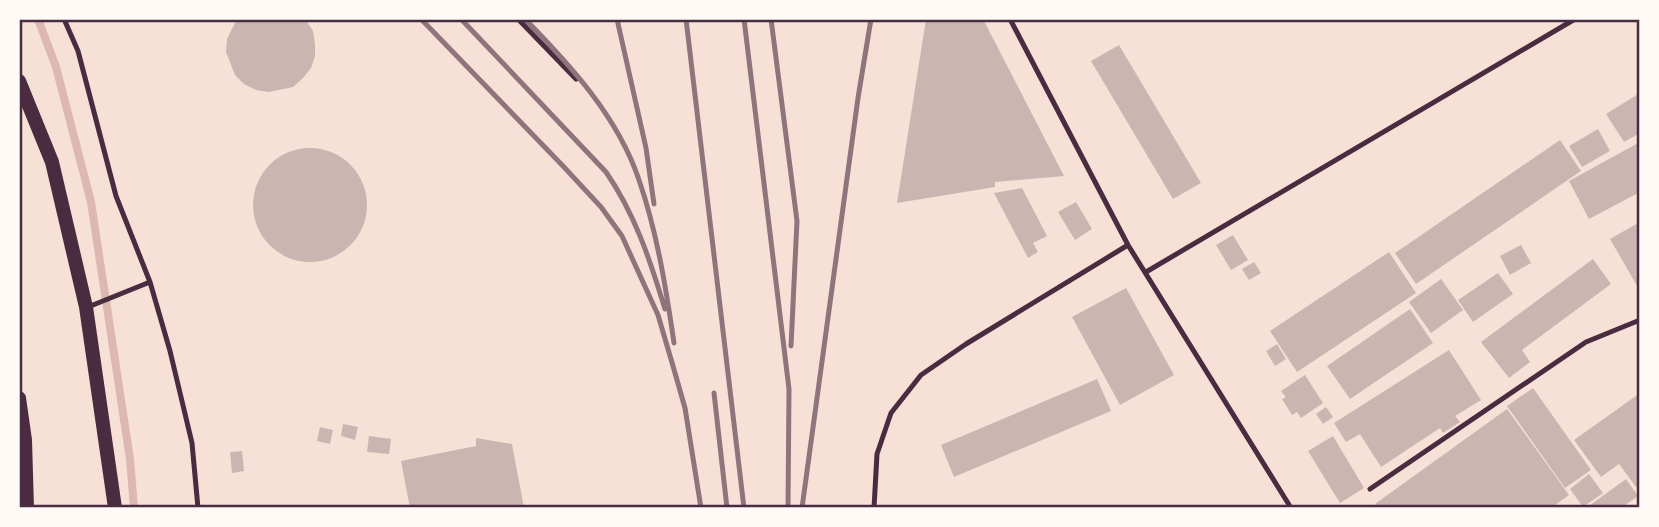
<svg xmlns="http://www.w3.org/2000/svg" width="1659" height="527" font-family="Rubik,sans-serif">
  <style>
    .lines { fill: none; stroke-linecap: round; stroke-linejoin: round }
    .stream { stroke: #dcb8b0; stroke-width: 8 }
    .building { fill: #ccb4b1 }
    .service { stroke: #4a2c40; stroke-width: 5 }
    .secondary { stroke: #4a2c40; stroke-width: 14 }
    .rail { stroke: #8f747c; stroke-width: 5 }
    .neatline { fill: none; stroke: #4a2c40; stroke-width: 2.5 }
  </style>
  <rect width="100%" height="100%" fill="#f7e1d7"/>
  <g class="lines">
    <!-- stream -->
    <path class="stream" d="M38,19L56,67L91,202L130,459L134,508"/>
  </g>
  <!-- building -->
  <path class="building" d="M237,19H305L313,31L315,44V56L311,68L303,78L293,87L269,92L256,90L244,84L235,75L226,52L227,39Z
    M926,19H983L1064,176L995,182V187L897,203Z
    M1119,45L1201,183L1173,199L1091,61Z
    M1640,93V133L1624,142L1606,114Z
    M1598,129L1610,151L1582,167L1569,146Z
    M1560,140L1581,171L1416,284L1395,253Z
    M1640,142V192L1589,219L1569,181Z
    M253 205a57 57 0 1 1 114 0a57 57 0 1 1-114 0Z
    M1022,188L1047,236L1033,243L1038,252L1028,258L994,193Z
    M1076,202L1092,229L1075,240L1058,212Z
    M1640,222V291L1610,239Z
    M1233,235L1248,260L1231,270L1216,245Z
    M1521,245L1531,263L1510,275L1500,256Z
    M1389,252L1416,293L1297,372L1270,331Z
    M1593,259L1611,284L1522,350L1530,362L1509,378L1481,342Z
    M1254,262L1261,273L1249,280L1242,269Z
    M1498,273L1513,294L1473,322L1458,300Z
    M1441,279L1463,310L1431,333L1409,302Z
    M1126,288L1174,375L1120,405L1072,317Z
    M1410,309L1433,343L1350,399L1327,366Z
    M1277,344L1286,359L1275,366L1266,351Z
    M1449,350L1481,400L1455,416L1460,422L1443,433L1440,428L1381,467L1360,434L1346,442L1334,423Z
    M1305,375L1323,403L1301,418L1297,412L1292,415L1282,399L1286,397L1281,391Z
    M1097,379L1111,411L954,477L941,445Z
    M1533,388L1591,470L1565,488L1507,406Z
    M1640,393V484L1636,487L1619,464L1601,477L1574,440Z
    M1326,407L1333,417L1323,424L1316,414Z
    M1507,409L1569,495L1551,508H1378L1375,504Z
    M343,424L358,427L355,440L341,436Z
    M320,427L333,430L330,444L317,441Z
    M369,436L391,439L389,454L367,452Z
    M1333,436L1364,488L1340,503L1308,451Z
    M476,438L512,444L524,508H410L401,461L476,446Z
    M242,451L244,471L232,473L230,452Z
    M1589,474L1603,493L1583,507L1570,489Z
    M1626,479L1638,496L1621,508H1586Z"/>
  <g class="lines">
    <!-- service -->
    <path class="service" d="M64,19L78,51L116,196L150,282L170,351L192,443L198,508
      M518,19L576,79
      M1010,19L1128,245L1291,508
      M1146,272L1575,19
      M88,307L150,282
      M1370,489L1586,342L1640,320
      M874,508L877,454L891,413L921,375L966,344L1128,245"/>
    <!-- secondary -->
    <path class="secondary" d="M19,81L52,162L86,307L115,508
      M19,398L25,440L27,508"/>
    <!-- rail -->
    <path class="rail" d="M421,19L563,166L601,207L622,236L658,315L673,366L685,408L701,508
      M461,19L606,172C635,214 650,260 665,309
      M525,19C571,66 618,117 639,180C657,232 666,288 674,343
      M617,19L646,148L654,204
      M686,19L744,508
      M744,19L789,389L788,508
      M771,19L797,221L791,346
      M714,393L727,508
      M802,508L858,98L871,19"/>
  </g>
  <!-- border -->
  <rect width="1659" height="527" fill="none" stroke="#fffaf5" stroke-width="42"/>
  <rect x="21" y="21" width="1617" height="485" class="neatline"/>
</svg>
